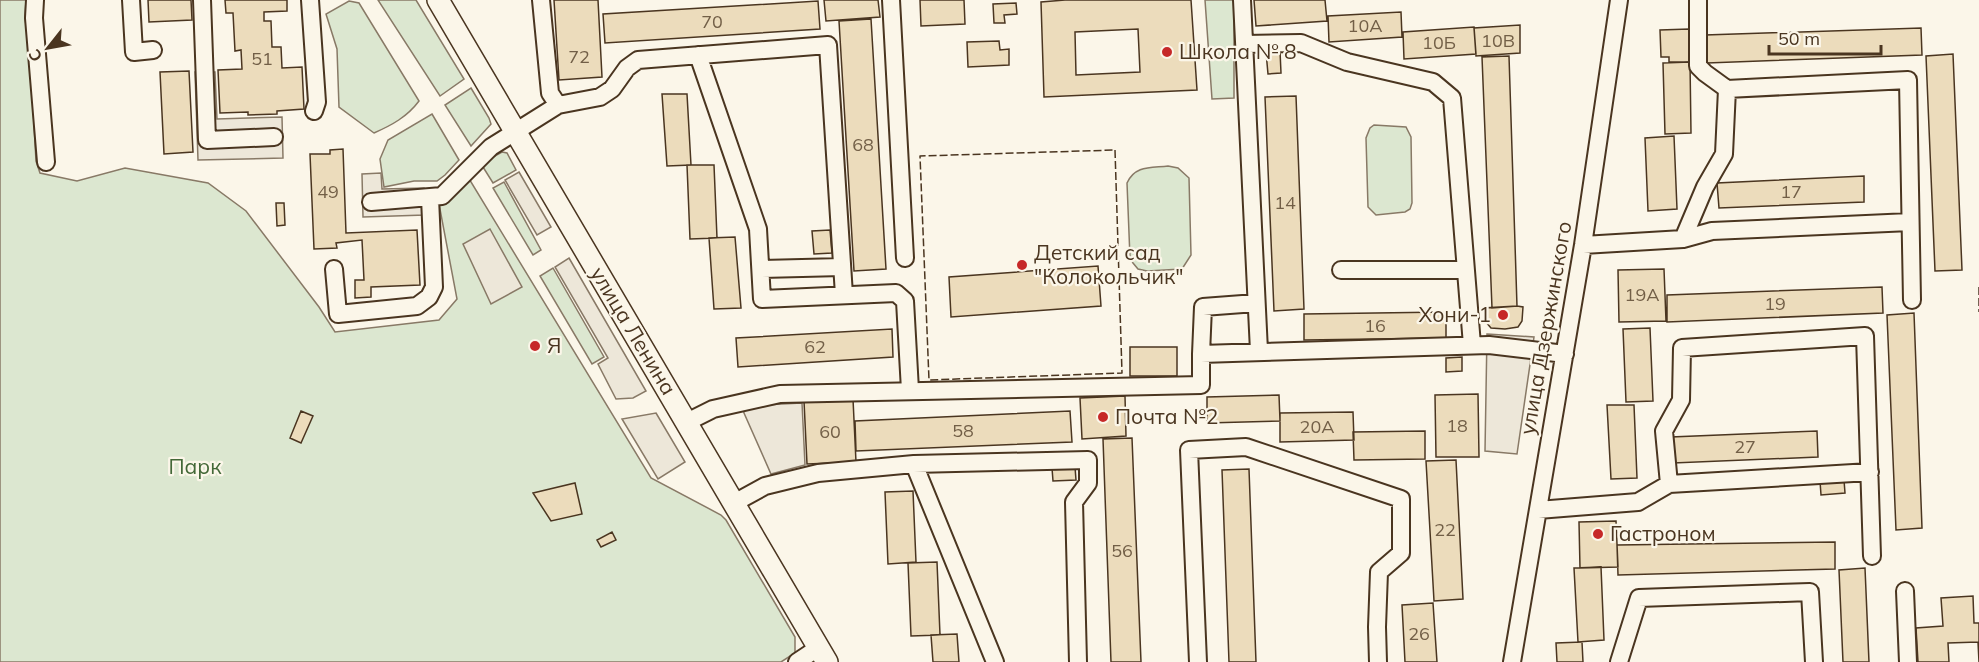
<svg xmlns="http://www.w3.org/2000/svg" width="1979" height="662" font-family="Mulish,sans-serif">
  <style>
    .green { fill: #dce7d0; stroke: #887966; stroke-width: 1.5 }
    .parking { fill: #ede7d9; stroke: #887966; stroke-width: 1.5 }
    .building { fill: #ecdcbc; stroke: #4a3520; stroke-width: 1.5; fill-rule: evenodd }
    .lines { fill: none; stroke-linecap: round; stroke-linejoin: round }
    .minor-casing { stroke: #4a3520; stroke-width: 20 }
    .major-casing { stroke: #4a3520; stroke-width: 24 }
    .minor { stroke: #fbf6e9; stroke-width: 16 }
    .major { stroke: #fbf6e9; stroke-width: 21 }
    .fence { stroke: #4a3520; stroke-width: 1.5; stroke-dasharray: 8 3; stroke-linecap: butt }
    .poi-dot { fill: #c62828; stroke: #fbf6e9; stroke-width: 2 }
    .labels { text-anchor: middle; stroke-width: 4.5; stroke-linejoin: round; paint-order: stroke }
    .number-label { font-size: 18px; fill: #725f47 }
    .poi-label { font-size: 21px; fill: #4a3520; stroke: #fbf6e9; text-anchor: start }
    .street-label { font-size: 21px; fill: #4a3520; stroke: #fbf6e9 }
    .park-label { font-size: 21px; fill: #436837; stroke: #fbf6e9 }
  </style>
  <rect width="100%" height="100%" fill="#fbf6e9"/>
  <!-- green -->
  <path class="green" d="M0,0H26L25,17L31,69L36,161L40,173L77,181L125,168L208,183L246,211L319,307L335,332L439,320L457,299L439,204L468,177L651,478L721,515L726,520L795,637V653L781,662H0Z
    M378,0H416L464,79L440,96Z
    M1205,0H1234V98L1212,99Z
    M349,1L359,3L419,101C407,117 392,125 374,133L339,107L337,49L326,14Z
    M471,88L489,118L491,124L471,146L445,105Z
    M432,114L459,160L445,175L437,181H414L384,187L380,159L388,140Z
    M1374,125L1406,127L1411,137L1412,203L1410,209L1405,212L1376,215L1368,207L1366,138L1370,128Z
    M502,152L507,153L516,170L493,183L483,167L493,157Z
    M1168,166L1178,168L1189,178L1191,255L1182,269L1147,271L1138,269L1133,263L1130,258L1127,183C1135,165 1151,168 1168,166Z
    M504,182L541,250L533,255L493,188Z
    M553,268L604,357L592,364L540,276Z"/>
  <!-- parking -->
  <path class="parking" d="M195,72H215L217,119L282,117L283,158L198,160Z
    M519,172L551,227L537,235L505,180Z
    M381,173L382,189L424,188L425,215L363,217L362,174Z
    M490,229L522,287L491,304L463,244Z
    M569,258L646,391L633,398L616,399L598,364L608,358L555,267Z
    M1487,334L1534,337L1517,454L1485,451Z
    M802,403L805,465L771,474L744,413L743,406Z
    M656,413L685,462L658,479L622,419Z"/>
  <!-- building -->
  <path class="building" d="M148,0H191L192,20L149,22Z
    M225,0H287V11L264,12V21H271L272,47H281L282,68L302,67L304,109L277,111V114L248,115V112L220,113L218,70L242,69L241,50L235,51L233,13H226Z
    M554,0H598L602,77L559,80Z
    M824,0H878L880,17L826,21Z
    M920,0H964L965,24L921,26Z
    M1065,0H1191L1197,90L1044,97L1041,2ZM1138,29L1140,72L1076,75L1075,32Z
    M1254,0H1325L1327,21L1256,26Z
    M818,1L820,29L605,43L603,14Z
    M1016,3L1017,14L1004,15L1005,23H994L993,4Z
    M1401,12L1402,37L1329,42L1328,16Z
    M871,19L886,269L854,271L839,21Z
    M1520,25V53L1476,56L1474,28Z
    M1474,27L1476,54L1404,59L1403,32Z
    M1921,28L1922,55L1707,63L1705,35Z
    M1689,29L1690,62H1669V57H1661L1660,30Z
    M999,41L1000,50L1009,49V65L968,67L967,42Z
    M1280,51L1281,73L1268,74L1266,52Z
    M1953,54L1962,270L1935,271L1926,56Z
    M1509,56L1517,306L1492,308L1482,57Z
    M1690,62L1691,133L1665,134L1663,63Z
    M189,71L193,152L164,154L160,72Z
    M662,94H687L691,165L667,166Z
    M1296,96L1304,309L1274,311L1265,97Z
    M1674,136L1677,209L1648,211L1645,138Z
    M343,149L346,233L417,230L420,285L371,287V297L355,298V280H364L362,240L336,243L337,248L314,249L310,154H330V150Z
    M687,165H714L717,238L690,239Z
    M1864,176V202L1719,208L1717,183Z
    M276,203H284L285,225L277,226Z
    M830,230L832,253L814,254L812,231Z
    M735,237L741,308L714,309L709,238Z
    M1098,266L1101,306L951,317L949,277Z
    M1664,269L1666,321L1619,322L1618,270Z
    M1882,287L1883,313L1667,322V295Z
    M1517,306L1523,307L1522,321L1518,327L1505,329L1491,328L1485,321L1483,308Z
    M1446,312V338L1304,340V314Z
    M1914,313L1922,528L1896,530L1887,315Z
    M1650,328L1653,401L1626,402L1623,329Z
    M892,329L893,357L738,367L736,338Z
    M1130,347H1177V376H1130Z
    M1462,357V371L1446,372V358Z
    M1478,394L1479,457H1436L1435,395Z
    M1279,395L1280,421L1207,423V397Z
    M1125,396L1126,436L1082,439L1080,398Z
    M853,399L856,462L807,464L804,401Z
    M1607,405H1634L1637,478L1611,479Z
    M301,411L313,416L301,443L290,438Z
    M1070,411L1072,442L856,451L855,421Z
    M1353,412L1354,440L1280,442V413Z
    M1425,431V459L1354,460L1353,432Z
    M1817,431L1818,457L1673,463L1671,437Z
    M1132,438L1141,662H1111L1103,439Z
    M1456,460L1463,599L1434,601L1426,461Z
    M1075,467L1076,480L1053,481L1052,468Z
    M1249,469L1256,662H1229L1222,470Z
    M1844,480L1845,493L1821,495L1820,481Z
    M575,483L582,514L551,521L533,493Z
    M913,491L916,562L888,564L885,492Z
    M1616,521L1618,567L1580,568L1579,522Z
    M612,532L616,540L601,547L597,540Z
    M1835,542V569L1618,575L1617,545Z
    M937,562L940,635L911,636L908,563Z
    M1601,567L1604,640L1578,642L1574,568Z
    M1865,568L1869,662H1843L1839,570Z
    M1973,596L1974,623H1979V662L1978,642L1948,643L1949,662H1918L1916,628L1943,626L1941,598Z
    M1433,603L1437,662H1405L1402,605Z
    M957,634L959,662H933L931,635Z
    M1582,642L1583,662H1557L1556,643Z"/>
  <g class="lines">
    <defs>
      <path id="minor" d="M35,0L34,18L46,162
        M131,0L134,52L153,50
        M202,0L207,140L274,137
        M310,0L317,102L314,111
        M541,0L550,93L558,105
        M891,0L905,258
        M1242,0L1259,351
        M1698,0V66L1705,73L1727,89
        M1245,44L1301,43L1347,62L1433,82L1452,98L1472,345
        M698,55L758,229L762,299L896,293L905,301L910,390
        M371,202L442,196L491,147L558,105L600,97L612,89L627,68L638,60L828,45L844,295
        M1683,239L1705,187L1724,154L1727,89L1908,80L1912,300
        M1583,245L1683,239L1712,231L1910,222
        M334,269L338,314L417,306L429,297L434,287L430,198
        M761,269L842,267
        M1341,270H1465
        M1201,354L1203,307L1256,303
        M687,422L713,409L780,394L1201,385V354L1489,345L1565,354
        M914,464L995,662
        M1669,484L1664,431L1681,400L1682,348L1865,336L1872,556
        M734,503L765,486L818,473L914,464L1088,460V483L1074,502L1078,662
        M1538,510L1638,502L1669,484L1870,472
        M1905,591L1908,662
        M797,662L818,648
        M1198,662L1189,450L1246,447L1401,499V553L1379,572L1377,627L1378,662
        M1512,662L1583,245L1619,0
        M1619,662L1639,598L1810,592L1814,662"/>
      <path id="major" d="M438,0L827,662"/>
    </defs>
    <!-- minor casing -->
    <use href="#minor" class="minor-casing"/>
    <!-- major casing -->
    <use href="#major" class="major-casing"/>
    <!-- minor -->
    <use href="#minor" class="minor"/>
    <!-- major -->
    <use href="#major" class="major"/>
    <!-- fence -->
    <path class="fence" d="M1115,150L1122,373L929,380L920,156Z
      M1979,287V312"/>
  </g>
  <!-- markers -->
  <g class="poi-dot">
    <circle cx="1167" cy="52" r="6"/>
    <circle cx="1022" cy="265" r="6"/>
    <circle cx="1503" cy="315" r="6"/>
    <circle cx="535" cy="346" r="6"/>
    <circle cx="1103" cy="417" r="6"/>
    <circle cx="1598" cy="534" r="6"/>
  </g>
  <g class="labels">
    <!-- number labels -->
    <g class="number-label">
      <text x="712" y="28">70</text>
      <text x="1365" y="32">10А</text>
      <text x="1498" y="47">10В</text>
      <text x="1439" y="49">10Б</text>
      <text x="579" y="63">72</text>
      <text x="262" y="65">51</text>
      <text x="863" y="151">68</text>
      <text x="328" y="198">49</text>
      <text x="1791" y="198">17</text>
      <text x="1285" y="209">14</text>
      <text x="1642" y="301">19А</text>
      <text x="1775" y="310">19</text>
      <text x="1375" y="332">16</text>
      <text x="815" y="353">62</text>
      <text x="1457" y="432">18</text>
      <text x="1317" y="433">20А</text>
      <text x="963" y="437">58</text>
      <text x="830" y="438">60</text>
      <text x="1745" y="453">27</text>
      <text x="1445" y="536">22</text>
      <text x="1122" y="557">56</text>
      <text x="1419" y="640">26</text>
    </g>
    <!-- poi labels -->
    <g class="poi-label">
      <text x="1179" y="59">Школа № 8</text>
      <text x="1034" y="260">Детский сад<tspan x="1034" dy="24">"Колокольчик"</tspan></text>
      <text x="1491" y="322" text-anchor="end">Хони-1</text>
      <text x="547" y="353">Я</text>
      <text x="1115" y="424">Почта №2</text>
      <text x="1610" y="541">Гастроном</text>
    </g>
    <!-- street labels -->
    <g class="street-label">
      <text transform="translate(1546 328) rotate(-80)" y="7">улица Дзержинского</text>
      <text transform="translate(633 331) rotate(59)" y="7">улица Ленина</text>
    </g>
    <!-- park labels -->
    <g class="park-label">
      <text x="195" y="474">Парк</text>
    </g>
  </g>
  <!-- north arrow -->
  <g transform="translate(48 48) rotate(239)" stroke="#fbf6e9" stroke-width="4.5" paint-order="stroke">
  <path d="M0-4.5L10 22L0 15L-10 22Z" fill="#4a3520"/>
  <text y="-9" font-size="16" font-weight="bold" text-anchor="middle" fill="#4a3520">С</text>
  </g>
  <!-- scale -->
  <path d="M1769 45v9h112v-9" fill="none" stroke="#4a3520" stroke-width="3"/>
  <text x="1778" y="45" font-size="18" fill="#4a3520" stroke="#fbf6e9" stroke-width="4.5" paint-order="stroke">50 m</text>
</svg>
